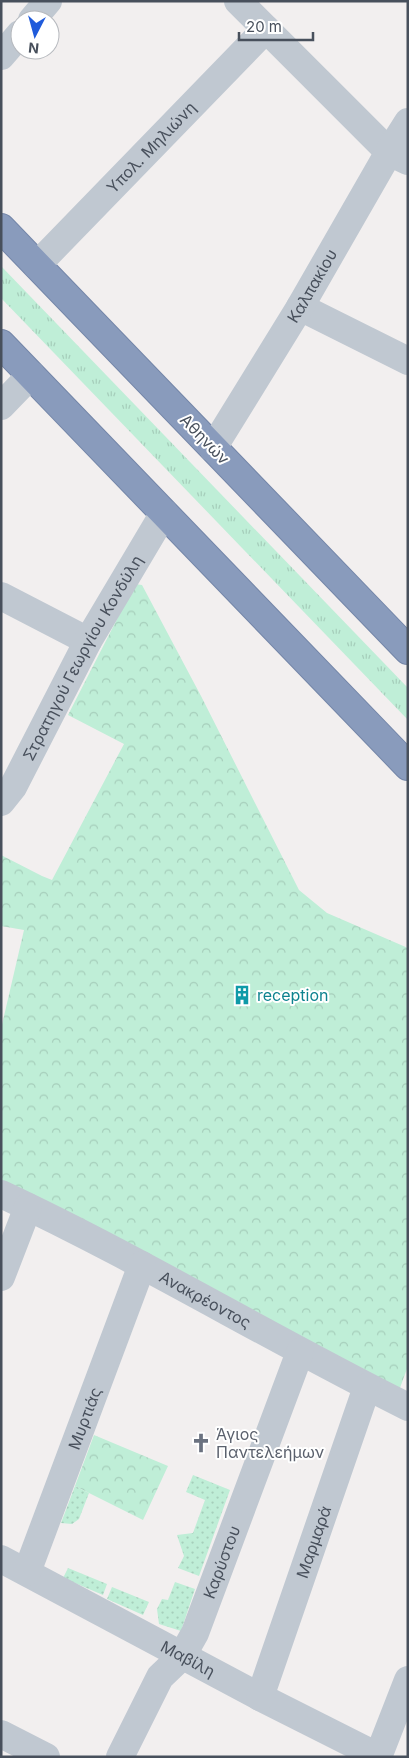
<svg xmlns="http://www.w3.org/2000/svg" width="409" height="1758" font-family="Inter,sans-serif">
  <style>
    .grass { fill: url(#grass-tufts) }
    .forest { fill: url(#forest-crowns) }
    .garden { fill: url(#garden-dots) }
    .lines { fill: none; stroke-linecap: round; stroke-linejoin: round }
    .highway-casing { stroke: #7486a8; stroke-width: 30 }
    .minor { stroke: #c0c8d1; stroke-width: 28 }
    .highway { stroke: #899bbc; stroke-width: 28 }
    .labels { text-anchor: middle; stroke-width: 4; stroke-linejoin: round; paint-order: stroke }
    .street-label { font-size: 16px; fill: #48505c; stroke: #fff }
    .culture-label { font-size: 16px; fill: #0d838f; stroke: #fff; text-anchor: start }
    .worship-label { font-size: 16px; fill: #5b616d; stroke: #fff; text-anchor: start }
  </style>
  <defs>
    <pattern id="grass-tufts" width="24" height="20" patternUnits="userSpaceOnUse" patternTransform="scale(1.25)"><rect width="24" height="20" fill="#bfeed7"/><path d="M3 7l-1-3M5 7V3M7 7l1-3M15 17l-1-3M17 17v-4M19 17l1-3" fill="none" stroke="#a6cebb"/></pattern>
    <pattern id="forest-crowns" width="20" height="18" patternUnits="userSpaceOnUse" patternTransform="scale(1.25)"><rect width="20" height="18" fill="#bfeed7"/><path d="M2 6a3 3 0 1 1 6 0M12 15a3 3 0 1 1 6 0" fill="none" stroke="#a6cebb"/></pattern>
    <pattern id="garden-dots" width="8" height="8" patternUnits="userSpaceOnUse" patternTransform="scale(1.25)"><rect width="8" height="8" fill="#bfeed7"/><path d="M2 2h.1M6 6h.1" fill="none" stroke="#a6cebb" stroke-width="1.8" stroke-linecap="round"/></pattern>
  </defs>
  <rect width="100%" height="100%" fill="#f2efef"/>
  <!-- grass -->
  <path class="grass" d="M1,266L408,688V720L1,298Z"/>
  <!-- forest -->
  <path class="forest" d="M135,584L142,585L201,696L299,890L327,913L408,948V1366L397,1396L1,1187V1029L24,930L1,926V855L42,876L52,880L124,744L68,715Z
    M94,1435L168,1466L143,1520L75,1486Z"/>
  <!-- garden -->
  <path class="garden" d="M193,1475L230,1490L199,1576L178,1568L184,1556L177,1535L193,1533L205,1500L186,1492Z
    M75,1486L89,1493L79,1519L72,1524L61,1523Z
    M68,1568L107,1584L103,1595L63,1578Z
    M175,1582L195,1589L181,1631L159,1624L157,1609L162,1599L168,1600Z
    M112,1587L149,1602L143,1615L107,1599Z"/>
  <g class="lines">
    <defs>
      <path id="highway" d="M1,228L408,650
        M1,344L408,766"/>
    </defs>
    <!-- highway casing -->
    <use href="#highway" class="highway-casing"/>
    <!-- minor -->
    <g class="minor">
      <path d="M238,1L389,152L408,161"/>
      <path d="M32,20L48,1"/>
      <path d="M1,56L20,34"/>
      <path id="s1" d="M37,265L266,29"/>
      <path d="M300,307L408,361"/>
      <path d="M1,406L31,375"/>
      <path id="s2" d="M213,448L300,307L389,152L408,122"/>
      <path d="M1,596L88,641"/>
      <path id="s3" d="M1,802L13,787L88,641L164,513"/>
      <path id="s4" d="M1,1194C140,1259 271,1339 408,1407"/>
      <path d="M1,1277L28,1207"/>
      <path id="s5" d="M1,1559L260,1697L379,1757"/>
      <path id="s6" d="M27,1572L142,1265"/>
      <path id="s7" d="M260,1697L367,1387"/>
      <path d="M1,1734L46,1757"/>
      <path id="s8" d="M120,1757L160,1677L182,1656L195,1633L300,1352"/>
      <path d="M378,1757L408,1680"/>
    </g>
    <!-- highway -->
    <use href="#highway" class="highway"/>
  </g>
  <!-- icons -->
  <defs>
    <symbol id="building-bare" viewBox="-9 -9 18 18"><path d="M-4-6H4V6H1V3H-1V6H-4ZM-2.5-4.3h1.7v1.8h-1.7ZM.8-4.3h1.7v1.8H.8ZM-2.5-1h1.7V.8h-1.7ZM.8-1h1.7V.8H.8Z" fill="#0f9aa8" stroke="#fff" stroke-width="2.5" paint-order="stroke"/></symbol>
    <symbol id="church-bare" viewBox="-9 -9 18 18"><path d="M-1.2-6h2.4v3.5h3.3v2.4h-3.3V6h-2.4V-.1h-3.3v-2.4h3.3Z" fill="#6b7280" stroke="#fff" stroke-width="2.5" paint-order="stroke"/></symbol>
  </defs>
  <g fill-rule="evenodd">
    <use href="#building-bare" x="228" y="981" width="28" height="28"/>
    <use href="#church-bare" x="187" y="1429" width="28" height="28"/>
  </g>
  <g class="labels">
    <!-- street labels -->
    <g class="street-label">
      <text dy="6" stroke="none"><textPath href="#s1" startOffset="164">Υπολ. Μηλιώνη</textPath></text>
      <text dy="6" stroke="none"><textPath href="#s2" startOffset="190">Καλπακίου</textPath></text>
      <text transform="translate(205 439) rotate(46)" y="6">Αθηνών</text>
      <text dy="6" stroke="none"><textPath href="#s3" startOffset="166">Στρατηγού Γεωργίου Κονδύλη</textPath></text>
      <text dy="6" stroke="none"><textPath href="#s4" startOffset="230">Ανακρέοντος</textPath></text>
      <text dy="6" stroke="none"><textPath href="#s6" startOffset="164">Μυρτιάς</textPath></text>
      <text dy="6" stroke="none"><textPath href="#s7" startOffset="164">Μαρμαρά</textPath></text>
      <text dy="6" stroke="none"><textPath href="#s8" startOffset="222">Καρύστου</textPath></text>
      <text dy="6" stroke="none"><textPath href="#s5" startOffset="212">Μαβίλη</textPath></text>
    </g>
    <!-- culture labels -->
    <g class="culture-label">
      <text x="257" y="1001">reception</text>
    </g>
    <!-- worship labels -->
    <g class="worship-label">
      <text x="216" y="1440">Άγιος<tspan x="216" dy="18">Παντελεήμων</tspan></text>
    </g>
  </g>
  <!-- border -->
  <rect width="409" height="1758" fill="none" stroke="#48505c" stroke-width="5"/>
  <!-- north arrow -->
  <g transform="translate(35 35) rotate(186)"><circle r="24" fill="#ffffff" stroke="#b6b9be"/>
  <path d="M0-4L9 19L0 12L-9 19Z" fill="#205bdb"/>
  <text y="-8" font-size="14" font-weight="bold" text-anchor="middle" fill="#48505c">N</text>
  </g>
  <!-- scale -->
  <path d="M239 32v8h74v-8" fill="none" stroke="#48505c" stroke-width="2.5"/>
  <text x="246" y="32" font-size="15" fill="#48505c" stroke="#ffffff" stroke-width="4" paint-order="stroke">20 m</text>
</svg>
